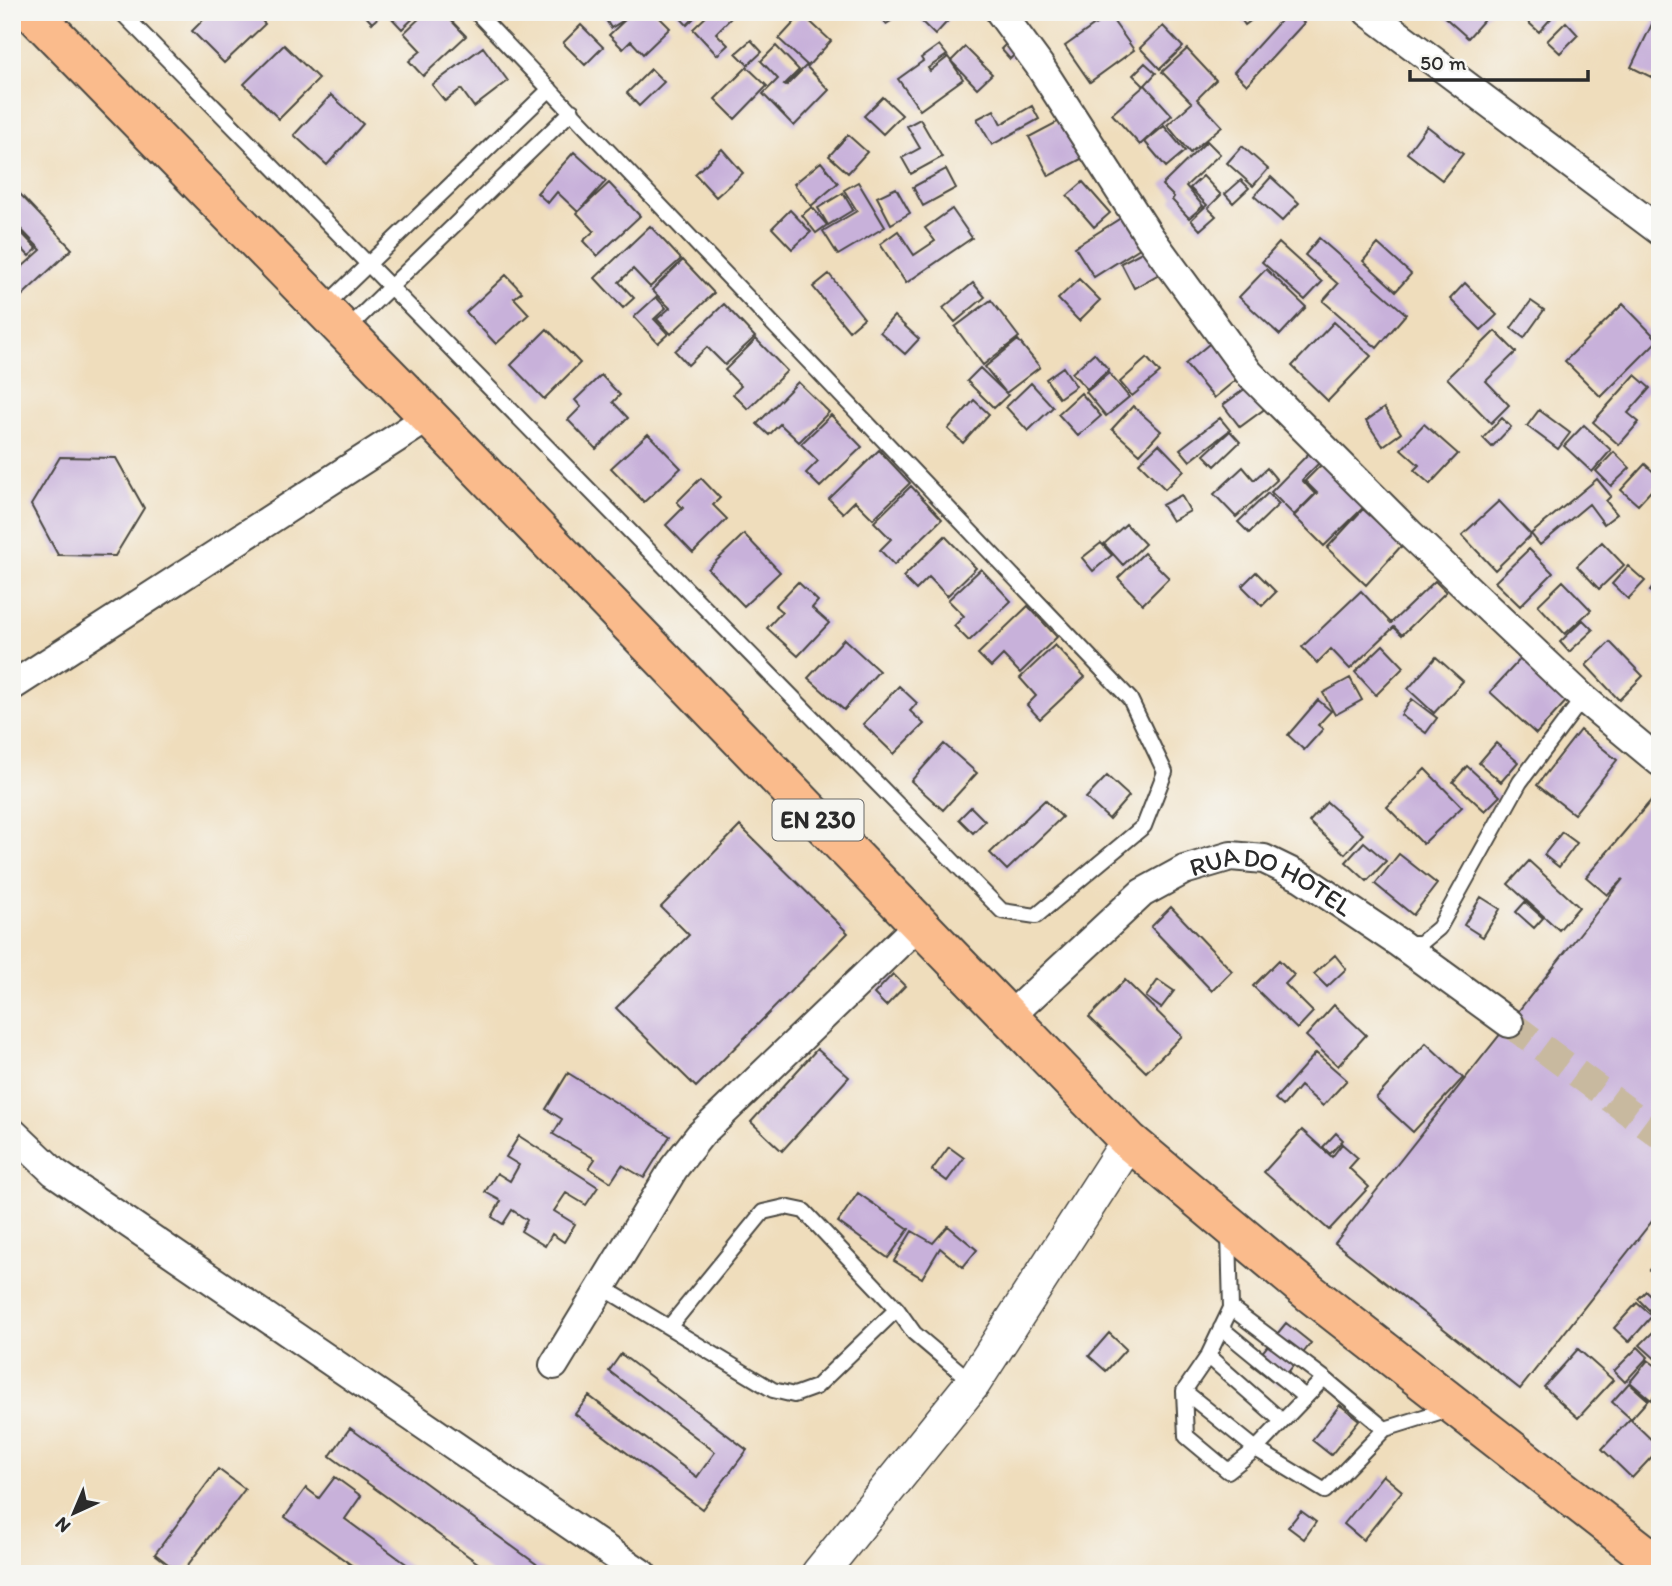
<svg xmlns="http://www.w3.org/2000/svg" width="1672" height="1586" font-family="Itim,sans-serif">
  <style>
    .building { fill: #c8b1da }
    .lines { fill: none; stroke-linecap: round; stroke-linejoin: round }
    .minor-tunnel { stroke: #c8b99f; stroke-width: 28; stroke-dasharray: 28 14; stroke-linecap: butt }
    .service-casing { stroke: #484641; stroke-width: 18 }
    .minor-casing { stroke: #484641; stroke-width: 32 }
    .tertiary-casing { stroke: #484641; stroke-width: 38 }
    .primary-casing { stroke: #484641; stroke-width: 42 }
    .service { stroke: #fff; stroke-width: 14 }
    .minor { stroke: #fff; stroke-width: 28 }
    .tertiary { stroke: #fff; stroke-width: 35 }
    .primary { stroke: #fabb8c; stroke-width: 38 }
    .labels { text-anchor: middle; stroke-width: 6; stroke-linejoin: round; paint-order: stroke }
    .shield { fill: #f6f6f2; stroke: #686867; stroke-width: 2 }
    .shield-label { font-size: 24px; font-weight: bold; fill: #2b2b2b }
    .street-label { font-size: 26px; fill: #2b2b2b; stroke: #f6f6f2 }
  </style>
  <rect width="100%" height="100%" fill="#f6f6f2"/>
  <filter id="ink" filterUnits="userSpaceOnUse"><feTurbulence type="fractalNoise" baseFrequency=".0143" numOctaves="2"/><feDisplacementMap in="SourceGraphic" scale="14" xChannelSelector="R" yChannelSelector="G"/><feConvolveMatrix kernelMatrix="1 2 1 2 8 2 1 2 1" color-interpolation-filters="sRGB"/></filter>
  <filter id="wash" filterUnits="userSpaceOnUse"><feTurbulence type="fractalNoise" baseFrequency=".00686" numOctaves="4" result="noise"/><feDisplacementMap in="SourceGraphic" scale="28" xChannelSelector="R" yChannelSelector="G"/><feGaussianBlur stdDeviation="1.57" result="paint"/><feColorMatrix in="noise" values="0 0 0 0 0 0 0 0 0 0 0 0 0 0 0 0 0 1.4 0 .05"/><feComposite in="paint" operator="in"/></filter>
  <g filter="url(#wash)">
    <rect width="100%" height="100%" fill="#efddbc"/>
    <g id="blocks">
      <!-- building -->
      <path class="building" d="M211,12H254L265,24L224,63L192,31Z
        M362,12H384L372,23Z
        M386,12H420L402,29Z
        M426,12H443L466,36L423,76L409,61L421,51L404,33Z
        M601,12H628L630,15L633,12H654L670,28L643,54L631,41L623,49L609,35L627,18L611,28Z
        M675,12H700L687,25Z
        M711,12H726L731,18L716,33L728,45L717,55L693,29Z
        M879,12H905L886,24Z
        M929,12H956L935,35L921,21Z
        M1236,12H1262L1245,25Z
        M1288,12H1292L1304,23L1247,85L1234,72Z
        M1443,12H1491L1468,38L1441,14Z
        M1517,12H1551L1554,15L1539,32Z
        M802,14L831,41L808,66L779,39Z
        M1109,15L1134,50L1090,82L1065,46Z
        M1655,18L1660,20L1659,81L1631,67Z
        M1566,22L1578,35L1560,53L1547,41Z
        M581,25L603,47L585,65L563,43Z
        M1163,26L1183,47L1160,69L1140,48Z
        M1016,34L1026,44L1010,59L1001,49Z
        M751,40L762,52L748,65L736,53Z
        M284,45L319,79L279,119L244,84Z
        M939,45L947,55L928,68L930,71L948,57L963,79L920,110L898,79L923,61L921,58Z
        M776,46L799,70L784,85L786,86L806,66L829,90L794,126L763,94L778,79L761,61Z
        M483,47L508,81L474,107L461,89L445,101L432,85Z
        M965,47L992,74L977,88L951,61Z
        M1187,49L1216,80L1197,99L1222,126L1190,153L1167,125L1192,103L1162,72Z
        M1145,63L1156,73L1145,85L1172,115L1140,145L1112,114L1144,86L1133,75Z
        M747,67L767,86L735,119L715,99Z
        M651,69L664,82L639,106L627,93Z
        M331,95L363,124L327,165L294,135Z
        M883,97L902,115L883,134L864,116Z
        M1032,106L1039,119L992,145L977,119L994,110L1001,124Z
        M920,119L942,157L911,174L902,158L920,148L907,126Z
        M1063,119L1083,158L1049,176L1029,137Z
        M1164,126L1185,151L1166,167L1145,142Z
        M1427,126L1463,154L1442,180L1407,153Z
        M848,135L867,152L848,173L829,156Z
        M1207,141L1220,154L1186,186L1203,206L1189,218L1172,200L1174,197L1162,185Z
        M1242,146L1268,169L1253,186L1227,163Z
        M722,149L743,173L716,197L695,174Z
        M574,152L606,181L578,212L557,192L548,203L537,193Z
        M821,162L838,183L811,206L794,184Z
        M946,169L956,188L923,206L913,187Z
        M1203,176L1221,195L1208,208L1216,216L1200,230L1191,220L1207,205L1190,188Z
        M1271,177L1299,203L1282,221L1254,196Z
        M1241,180L1249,188L1233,203L1225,194Z
        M858,182L885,227L838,255L823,231L857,211L844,190Z
        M1083,182L1110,213L1094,227L1067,196Z
        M609,183L640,216L597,256L583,241L594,231L577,213Z
        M896,188L910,213L891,224L877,197Z
        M843,193L853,210L828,225L818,208Z
        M20,194L72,249L12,305V276L41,250L12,220V201Z
        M812,207L827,225L816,233L802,215Z
        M952,209L972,238L906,283L880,244L898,231L914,255L935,241L925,228Z
        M790,210L811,232L792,249L772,228Z
        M1132,211L1151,241L1094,277L1075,247Z
        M12,223L37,249L29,256L12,238Z
        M650,226L681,259L650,287L633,269L619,282L634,298L623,308L595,278Z
        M1319,238L1406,314L1377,348L1323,301L1338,284L1305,255Z
        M1279,243L1322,282L1305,300L1262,262Z
        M1378,244L1411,274L1396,291L1363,261Z
        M1153,246L1166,270L1134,288L1121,263Z
        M683,260L714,293L671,334L657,319L670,308L652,290Z
        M1266,269L1306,307L1280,335L1239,297Z
        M829,274L864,318L849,331L813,287Z
        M506,275L522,292L514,298L529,314L496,344L466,312Z
        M1079,279L1100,300L1079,321L1058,299Z
        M973,283L985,297L955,322L943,308Z
        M1465,283L1497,315L1481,330L1450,299Z
        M656,297L666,308L654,319L668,334L658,343L634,317Z
        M991,300L1019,337L983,365L955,327Z
        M1531,301L1544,310L1524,338L1511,328Z
        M724,304L755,337L725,365L707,347L688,365L675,351Z
        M1623,304L1658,340L1601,397L1565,361Z
        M894,316L919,339L905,354L880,332Z
        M1334,322L1371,356L1328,401L1292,366Z
        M547,329L580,363L544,399L511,365Z
        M1495,331L1516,352L1486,381L1509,405L1491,423L1447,378Z
        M756,339L787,371L748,409L733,394L741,386L725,370Z
        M1018,340L1040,367L1006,393L985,367Z
        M1214,340L1243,374L1214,398L1185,364Z
        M1094,353L1109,370L1087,389L1072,373Z
        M1147,358L1160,373L1132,396L1120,382Z
        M1063,367L1076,386L1059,398L1046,379Z
        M980,368L1008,395L994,408L967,381Z
        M1109,373L1129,397L1106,416L1086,392Z
        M601,375L620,395L613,402L628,418L596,449L568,420L581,407L575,400Z
        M1635,375L1650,388L1628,413L1639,422L1619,445L1593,422Z
        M1257,380L1274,402L1240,427L1223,405Z
        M798,382L829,412L799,442L780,424L769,435L757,424Z
        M1031,383L1053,407L1028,431L1006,407Z
        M1081,393L1101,416L1078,436L1058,414Z
        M974,400L989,414L963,443L948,429Z
        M1133,406L1161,431L1140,454L1112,429Z
        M1384,408L1401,433L1383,446L1366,421Z
        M1539,410L1570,433L1558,449L1527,426Z
        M831,415L862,447L820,487L806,473L818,461L801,444Z
        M1220,418L1230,430L1190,461L1180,449Z
        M1502,418L1511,427L1492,447L1483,438Z
        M1424,424L1458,454L1430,484L1414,470L1419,465L1401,449Z
        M1584,425L1611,450L1592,472L1564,446Z
        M1230,431L1240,442L1215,466L1204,455Z
        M648,434L681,468L644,502L611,468Z
        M1159,444L1184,470L1165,489L1139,463Z
        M1313,449L1323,459L1302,480L1315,494L1294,515L1271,492Z
        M879,450L910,483L873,519L855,501L843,513L829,499Z
        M1614,452L1630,468L1611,486L1596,471Z
        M60,457L116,458L144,508L115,556L58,555L31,505Z
        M1325,461L1367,504L1324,546L1294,516L1317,493L1305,481Z
        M1645,464L1660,478V481L1638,505L1621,490Z
        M1243,467L1254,480L1267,468L1277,480L1236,517L1214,494Z
        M701,478L720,498L713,505L727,519L693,553L666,525L683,508L677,502Z
        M1597,479L1611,496L1606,501L1617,514L1604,524L1589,504L1540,545L1531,534Z
        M911,486L942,519L894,565L880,550L891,539L874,522Z
        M1268,493L1279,504L1249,533L1238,522Z
        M1181,495L1190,511L1172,521L1162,505Z
        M1499,501L1531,535L1495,570L1462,535Z
        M1363,509L1402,545L1366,585L1327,548Z
        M1126,524L1145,544L1123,565L1104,544Z
        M744,534L780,572L744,606L708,569Z
        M945,536L976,568L947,596L929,577L916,590L903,577Z
        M1602,542L1624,565L1599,589L1577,566Z
        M1101,543L1112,555L1093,571L1082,558Z
        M1529,549L1553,573L1520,606L1495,582Z
        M1144,553L1169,578L1143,604L1118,578Z
        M1628,566L1645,581L1628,599L1612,584Z
        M981,569L1011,601L969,641L954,626L964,616L948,600Z
        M1256,572L1276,592L1262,606L1242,586Z
        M1660,578V598L1650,591Z
        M1435,581L1446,592L1402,635L1394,627L1350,669L1331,649L1317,663L1302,647L1361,591L1391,623Z
        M1563,581L1591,610L1565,634L1538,605Z
        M798,582L818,601L812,608L829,623L798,656L767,628L782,612L775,606Z
        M1028,606L1057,637L1020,673L1003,655L991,667L978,654Z
        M1583,620L1593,630L1569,652L1560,642Z
        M844,639L879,671L844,710L808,678Z
        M1610,642L1643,676L1619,700L1586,665Z
        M1055,645L1085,677L1040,719L1027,705L1036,696L1020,678Z
        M1383,645L1404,667L1376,695L1355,672Z
        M1524,655L1570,697L1536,734L1490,692Z
        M1436,657L1463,681L1434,713L1408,689Z
        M1350,678L1362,700L1335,715L1323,693Z
        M899,686L917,703L910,711L924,724L894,754L863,724Z
        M1412,699L1437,718L1426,733L1401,715Z
        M1318,700L1331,711L1318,725L1323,729L1304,750L1288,735Z
        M1580,730L1617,760L1574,814L1537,785Z
        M1496,743L1518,762L1501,782L1479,763Z
        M944,744L977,773L943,810L911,781Z
        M1467,766L1500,796L1485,811L1453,782Z
        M1425,769L1462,807L1423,844L1387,807Z
        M1107,776L1129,796L1109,819L1086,798Z
        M1654,797L1660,802V1211L1520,1389L1335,1243L1623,879L1607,895L1586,877Z
        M1045,800L1062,817L1007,870L990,853Z
        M1327,802L1363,834L1345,854L1309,822Z
        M971,807L985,821L973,833L959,819Z
        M740,826L848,933L696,1087L616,1008L689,935L661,907Z
        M1562,832L1577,843L1559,867L1544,855Z
        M1364,842L1386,861L1367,881L1346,862Z
        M1399,854L1437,884L1413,915L1375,884Z
        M1529,861L1579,907L1559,930L1508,884Z
        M1481,897L1500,909L1483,937L1464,925Z
        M1525,902L1543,918L1534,928L1516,912Z
        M1171,907L1232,971L1212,991L1151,927Z
        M1335,955L1346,969L1327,987L1314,974Z
        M1279,960L1294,975L1285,984L1313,1012L1297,1029L1253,986Z
        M893,974L905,986L886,1006L874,994Z
        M1125,980L1182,1036L1146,1072L1089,1017Z
        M1158,980L1174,991L1161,1008L1146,997Z
        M1334,1005L1366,1035L1338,1066L1306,1036Z
        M1426,1043L1463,1078L1413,1132L1376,1098Z
        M817,1049L849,1077L782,1151L751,1122Z
        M1316,1053L1347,1080L1323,1106L1300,1086L1283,1106L1275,1099Z
        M568,1073L670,1136L644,1178L622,1165L611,1182L589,1168L595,1159L553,1134L562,1119L546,1109Z
        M1302,1130L1332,1157L1342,1144L1358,1158L1349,1168L1369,1187L1329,1230L1264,1172Z
        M1336,1133L1343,1140L1330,1154L1323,1147Z
        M519,1136L598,1187L586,1205L566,1193L554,1211L575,1224L564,1242L552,1234L545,1246L521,1231L527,1220L512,1210L503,1224L492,1217L501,1201L485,1192L497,1173L510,1181L519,1165L506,1157Z
        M949,1147L964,1158L947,1181L932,1170Z
        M858,1193L909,1229L888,1258L838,1222Z
        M948,1226L977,1250L963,1267L940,1248L922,1278L894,1261L912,1231L933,1243Z
        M1660,1259V1279L1650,1270Z
        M1646,1291L1660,1305L1652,1313L1638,1299Z
        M1637,1303L1652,1316L1629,1342L1614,1328Z
        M1286,1323L1311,1343L1278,1385L1252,1365Z
        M1657,1328L1660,1330V1363L1640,1345Z
        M1109,1333L1126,1349L1106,1371L1089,1356Z
        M1638,1347L1648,1357L1625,1382L1614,1371Z
        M1578,1349L1613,1380L1578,1418L1544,1387Z
        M621,1354L747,1450L702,1509L575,1414L589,1396L697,1477L715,1452L609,1371Z
        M1648,1360L1660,1369V1390L1651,1400L1630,1382Z
        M1629,1383L1648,1400L1631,1419L1612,1402Z
        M1340,1405L1359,1420L1331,1455L1312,1440Z
        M1630,1419L1660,1448L1632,1478L1602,1449Z
        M350,1428L550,1574H493L330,1456Z
        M218,1469L245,1489L181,1574L155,1554Z
        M1383,1475L1402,1491L1363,1540L1344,1524Z
        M335,1477L361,1496L345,1519L420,1574H364L285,1517L306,1488L319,1498Z
        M1301,1511L1316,1522L1304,1539L1288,1527Z"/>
    </g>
  </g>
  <g filter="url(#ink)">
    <use href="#blocks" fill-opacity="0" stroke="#484641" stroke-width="2"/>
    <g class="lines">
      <!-- minor-tunnel -->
      <path class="minor-tunnel" d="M1509,1023L1660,1135"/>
      <defs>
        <path id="service" d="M121,12L1002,911L1036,916L1144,826L1165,772L1130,699L476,12
          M325,306L550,89
          M346,330L572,111
          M1403,943H1421L1439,928L1520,782L1583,698
          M1229,1234L1231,1308L1324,1378L1385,1429L1449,1409
          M602,1287L773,1390L794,1395L816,1387L897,1309
          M1231,1308L1208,1356L1184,1391L1256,1449L1325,1491L1385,1429
          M670,1326L763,1212L785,1207L804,1211L897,1309L914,1333L972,1382
          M1221,1328L1305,1397
          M1208,1356L1282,1421
          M1184,1391L1186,1436L1228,1471L1256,1449L1324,1378"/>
        <g id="minor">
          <path d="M1000,12L1039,65L1149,236L1249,373L1409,533L1583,698L1660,762"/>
          <path d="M1368,12L1660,231"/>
          <path d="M12,686L429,417"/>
          <path id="s1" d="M1009,1017L1142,893L1184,870L1231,856L1264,859L1301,877L1399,943L1509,1023"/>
          <path d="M12,1132L54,1172L642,1574"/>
          <path d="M554,1365L674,1168L700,1135L919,924"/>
        </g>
        <path id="tertiary" d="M819,1574L973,1383L1129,1141"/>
        <path id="primary" d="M32,12L429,417L1129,1141L1310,1293L1660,1566"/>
      </defs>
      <!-- service casing -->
      <use href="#service" class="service-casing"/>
      <!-- minor casing -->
      <use href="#minor" class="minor-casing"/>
      <!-- tertiary casing -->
      <use href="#tertiary" class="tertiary-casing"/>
      <!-- primary casing -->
      <use href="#primary" class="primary-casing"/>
      <!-- service -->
      <use href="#service" class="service"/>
      <!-- minor -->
      <use href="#minor" class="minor"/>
      <!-- tertiary -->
      <use href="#tertiary" class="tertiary"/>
      <!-- primary -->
      <use href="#primary" class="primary"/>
    </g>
  </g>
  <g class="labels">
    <!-- shield labels -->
    <rect class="shield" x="772.5" y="799.5" width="91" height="41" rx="5"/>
    <g class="shield-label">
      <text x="818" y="828">EN 230</text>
    </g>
    <!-- street labels -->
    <g class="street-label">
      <text dy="9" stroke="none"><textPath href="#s1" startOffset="324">RUA DO HOTEL</textPath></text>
    </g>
  </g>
  <!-- margin -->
  <rect width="1672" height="1586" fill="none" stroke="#f6f6f2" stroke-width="42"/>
  <!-- north arrow -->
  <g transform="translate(74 1513) rotate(224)" stroke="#f6f6f2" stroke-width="5" paint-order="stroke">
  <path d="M0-5L12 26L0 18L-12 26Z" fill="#2b2b2b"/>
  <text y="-10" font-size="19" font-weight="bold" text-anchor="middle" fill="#2b2b2b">N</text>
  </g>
  <!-- scale -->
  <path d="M1410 70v10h178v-10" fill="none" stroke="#2b2b2b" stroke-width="3.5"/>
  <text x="1420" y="70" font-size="21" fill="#2b2b2b" stroke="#f6f6f2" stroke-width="5" paint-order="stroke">50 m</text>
</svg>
